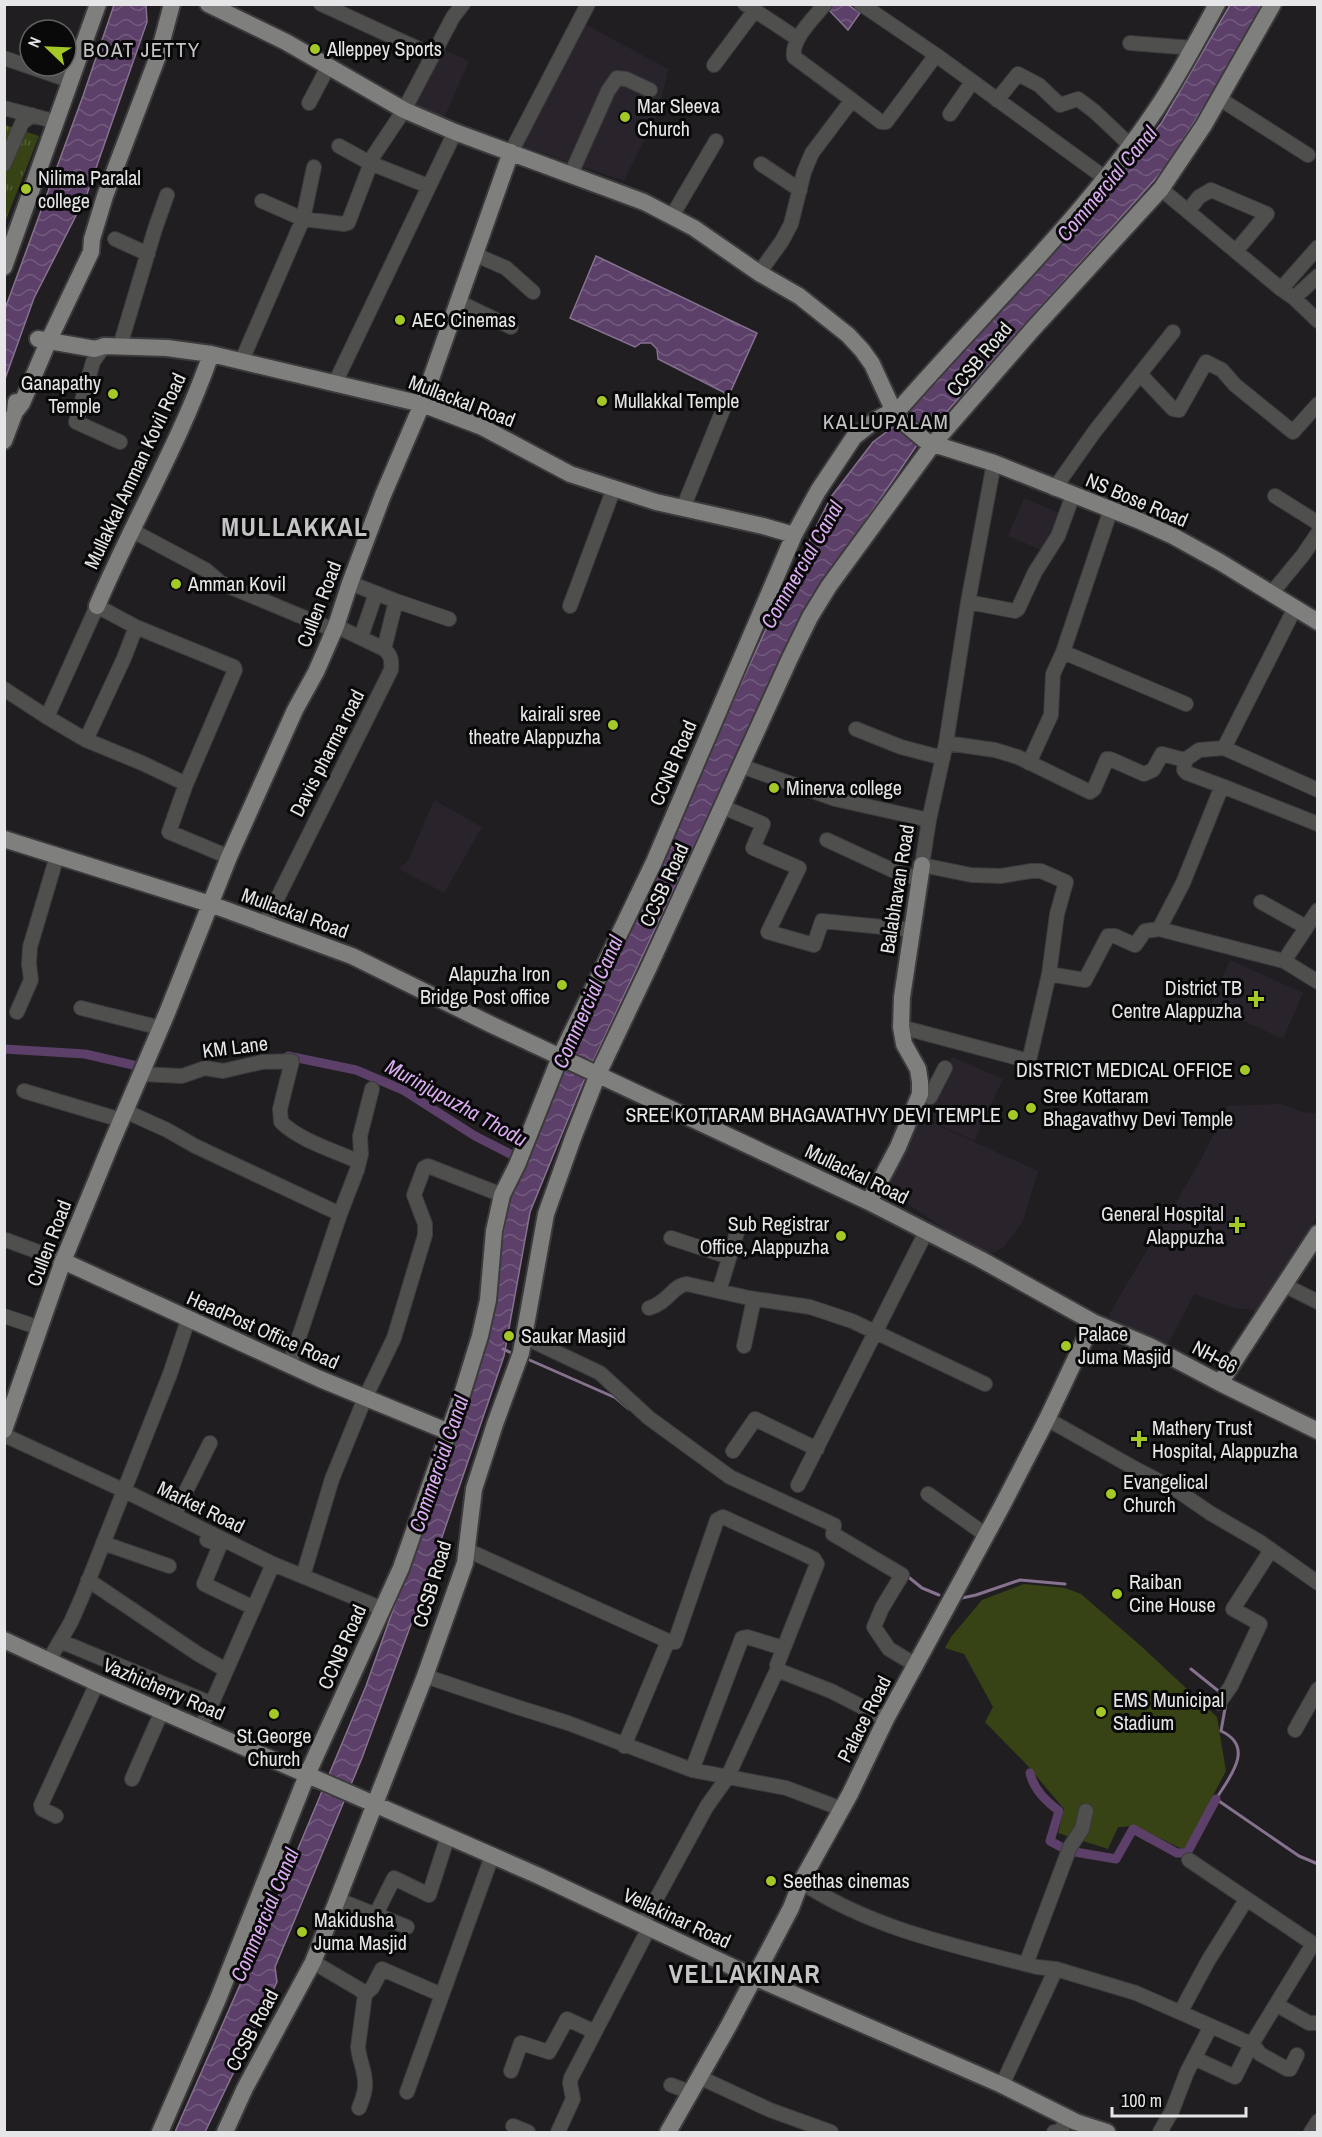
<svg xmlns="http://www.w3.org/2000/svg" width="1322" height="2137" font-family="'Archivo Narrow',sans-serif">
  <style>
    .built { fill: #29242b }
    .grass { fill: #374315 }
    .park { fill: url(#park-tufts) }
    .water { fill: url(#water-waves); stroke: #85728f; stroke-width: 1.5 }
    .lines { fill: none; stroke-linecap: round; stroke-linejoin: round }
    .stream { stroke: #85728f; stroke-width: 3 }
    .canal { stroke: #5c4069; stroke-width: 9 }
    .minor-casing { stroke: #3c3a3c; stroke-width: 16 }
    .major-casing { stroke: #3c3a3c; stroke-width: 20 }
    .minor { stroke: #4f4f4e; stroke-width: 14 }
    .major { stroke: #7f807d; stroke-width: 16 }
    .poi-dot { fill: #a4c825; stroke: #090909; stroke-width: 2 }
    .labels { text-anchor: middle; stroke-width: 6; stroke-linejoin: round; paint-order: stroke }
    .poi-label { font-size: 20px; fill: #e6e5e7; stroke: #090909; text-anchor: start }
    .street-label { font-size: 20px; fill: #e6e5e7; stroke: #090909 }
    .neighbourhood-label { font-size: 21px; letter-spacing: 1.5px; fill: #c5c3c6; stroke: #090909 }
    .water-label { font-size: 21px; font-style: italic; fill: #dbacf1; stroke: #090909 }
    .district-label { font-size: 26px; font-weight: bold; letter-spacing: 1.5px; fill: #c5c3c6; stroke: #090909 }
  </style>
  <defs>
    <pattern id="park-tufts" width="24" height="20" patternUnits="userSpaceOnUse" patternTransform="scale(1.5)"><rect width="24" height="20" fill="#374315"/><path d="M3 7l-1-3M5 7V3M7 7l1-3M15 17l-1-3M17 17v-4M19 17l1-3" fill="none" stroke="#545e37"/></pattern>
    <pattern id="water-waves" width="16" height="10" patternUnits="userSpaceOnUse" patternTransform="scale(1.5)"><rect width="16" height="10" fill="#5c4069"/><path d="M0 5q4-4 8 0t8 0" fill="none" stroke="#735b7e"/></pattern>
  </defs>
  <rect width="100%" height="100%" fill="#201e20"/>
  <!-- built -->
  <path class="built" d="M581,22L668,69L659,111L624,181L519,145Z
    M440,48L469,61L444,118L414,105Z
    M1024,498L1062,514L1046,552L1008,536Z
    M434,800L482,827L444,893L399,869L408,861Z
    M1230,960L1303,993L1283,1039L1210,1006Z
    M952,1057L1003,1079L974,1141L925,1118Z
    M1281,1104L1302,1112L1317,1113V1217L1286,1268L1271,1287L1265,1303L1254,1319V1310L1230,1307L1194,1294L1167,1346L1108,1316L1202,1158L1228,1106Z
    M915,1115L1038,1171L1023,1221L1004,1247L985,1257L882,1186Z"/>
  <!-- grass -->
  <path class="grass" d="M1024,1584L1065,1588L1081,1594L1141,1646L1217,1717L1226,1771L1184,1850L1135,1826L1118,1827L1108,1849L1058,1833L1064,1809L1027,1765L985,1722L993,1707L964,1654L945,1648L951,1637L982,1600Z"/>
  <!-- park -->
  <path class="park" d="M5,125L39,136L5,222Z"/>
  <!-- water -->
  <path class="water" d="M114,5H146L147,22L87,194L34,298L5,379V309L83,96Z
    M833,5H848L860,13L848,30L828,9Z
    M1230,5H1262L1210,97L1165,168L917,445L805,609L582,1085L530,1212L504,1356L428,1578L362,1758L275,1967L277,1982L205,2132H175L262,1935L366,1686L454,1438L485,1335L509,1201L563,1070L772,616L831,497L873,442L893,427L1131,163L1162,122Z
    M596,256L757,333L729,395L658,359L657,349L651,343H641L635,347L570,318Z"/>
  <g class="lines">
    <!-- stream -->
    <path class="stream" d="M503,1349L516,1355
      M525,1358L616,1398L629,1409
      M906,1575L922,1588L939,1595
      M962,1598L976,1595L1020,1580L1065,1584
      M1191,1669L1221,1693
      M1226,1703L1221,1731C1256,1747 1229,1778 1216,1799L1299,1856L1318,1864"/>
    <!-- canal -->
    <path class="canal" d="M4,1049L85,1054L146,1068
      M288,1056L356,1070L403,1090L475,1136L522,1160
      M1030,1773C1034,1790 1046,1801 1059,1811L1050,1841L1063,1848
      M1075,1852L1116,1859L1133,1829L1177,1853H1187L1216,1799"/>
    <defs>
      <path id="minor" d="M321,4L432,55
        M745,4L798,39
        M861,4L936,55L1105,178
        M1130,43L1193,48
        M4,58L71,81
        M714,65L755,10
        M1220,99L1308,155
        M852,100L881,122H886L936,55
        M997,100L1018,74L1039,85L1060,105L1078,99L1094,111L1130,145
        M309,103L328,67
        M4,108L57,122
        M950,114L972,82
        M339,146L370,163L428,186
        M511,152L588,4
        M4,164L22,123L32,115
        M761,164L800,190
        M571,174L608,91L617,78L626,79L650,90
        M1161,189L1281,289
        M262,201L303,219L344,224L348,223L374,155L404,110L453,17L463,4
        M1188,211L1199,197L1211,190L1267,214L1236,251
        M672,216L716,141
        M115,239L148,254
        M1318,247L1281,289L1294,298L1318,321
        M476,255L506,268L533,292
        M759,273L782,241L791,224L804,172L812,153L852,100L794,57C791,39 814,18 825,4
        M1294,298L1318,276
        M459,302L511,327
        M104,346L93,362L76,422L120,442
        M120,346L155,229L167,195
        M242,360L303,219L314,167
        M1140,374L1173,409L1179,410L1206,362L1222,370L1235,385L1293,432L1318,404
        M335,383L455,132
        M994,463L968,602L946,743L929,820L922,865L971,875L1001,876L1031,871H1041L1066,882L1057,914L1049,974
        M1054,489L1095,431L1173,332
        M1275,496L1318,523
        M683,508L727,400
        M1111,509L1063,652L1186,704
        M131,530L206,570L221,583L334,630
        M350,583L396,601L384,649
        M1271,594L1303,555L1318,533
        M396,601L449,619
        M968,602L1015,611L1018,609L1035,572L1058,536L1073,495
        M570,606L614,488
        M1295,608L1224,748L1199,750L1185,760L1184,770L1187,773L1222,786L1183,883L1159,929L1284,961L1318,982
        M361,637L376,593
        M4,689L47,717L86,740L142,763L186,784L169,832L229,857
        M47,717L97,606L136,627L234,667L235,670L186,784
        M856,729L901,747L943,758
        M86,740L124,658L136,627
        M946,743L995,750L1018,757L1090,792L1094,789L1107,759H1110L1144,774L1153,770L1162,754L1185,760
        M1224,748L1318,790
        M1029,763L1051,715L1053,674L1063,652
        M741,766L835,799L929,820
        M1222,786L1318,824
        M723,807L763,824L753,848L799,868L768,932L814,945L822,921L913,930
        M827,840L892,870L919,879
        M1261,902L1306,927
        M265,923L391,670C392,660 391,655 384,649L336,626
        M1284,961L1318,910
        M81,1008L161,1028
        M17,1012L31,980L29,964L30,947L57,856
        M901,1027L1029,1061L1049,974L1085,980L1108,936H1115L1135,945L1145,931L1159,929
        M141,1074L182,1076L205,1068L223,1071L262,1062L292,1061L280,1109L281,1122C302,1142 334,1150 359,1162
        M24,1091L121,1120
        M920,1094L930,1097L945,1068
        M125,1111L167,1130L195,1146L340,1214
        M671,1238L729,1257
        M6,1240L63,1261
        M1284,1285L1318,1302
        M719,1291L739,1226
        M649,1308C668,1303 673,1285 687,1284L749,1298L810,1307L852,1321L985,1384
        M4,1316L40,1328
        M524,1337L600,1373L649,1418L730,1477L834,1525L833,1534L902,1575L882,1608L874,1627L889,1649L916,1665
        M744,1346L754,1299
        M290,1364L340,1214L357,1170L361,1154L360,1136L372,1089
        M1047,1419L1134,1468L1178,1491L1210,1513L1260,1542L1318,1583
        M4,1435L123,1490L273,1564L383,1609
        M733,1451L755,1419L817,1449
        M798,1485L926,1232
        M928,1494L986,1535
        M174,1515L210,1443
        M207,1540L220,1545L204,1584L254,1608
        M103,1543L169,1566
        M467,1550L668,1641L624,1746
        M303,1576L332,1479L365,1398L394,1338L425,1235V1224L414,1195L424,1168L428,1166L502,1195
        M88,1580L198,1654L226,1670
        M60,1641L210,1703
        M668,1641L675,1642L676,1639L717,1520L723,1517L804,1554L814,1559L817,1564L777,1665L780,1671L831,1691L886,1719
        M49,1660L71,1622L82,1597L170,1374L188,1320
        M425,1676L517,1707L568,1723L692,1770L786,1788L842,1809
        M1219,1703L1231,1686L1260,1624L1233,1609L1271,1550
        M201,1728L273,1564
        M1295,1730L1318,1689
        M692,1770L742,1638L747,1637L783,1648
        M132,1779L162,1711
        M56,1816L42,1809L41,1805L97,1683
        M1189,1860L1318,1947
        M801,1882C872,1929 956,1946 1037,1967L1056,1969L1136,1993L1211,2026L1187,2072L1172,2111L1160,2132
        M336,1899L407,1927
        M376,1914L394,1878L429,1895L448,1836
        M642,1925L707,1806L727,1778L778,1668
        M313,1962L359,1989L365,1994L358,2047C359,2060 365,2070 365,2083C366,2092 362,2100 359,2108
        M1026,1964L1070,1847L1082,1829L1086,1811
        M365,1994L372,1988L382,1969L442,1995
        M1277,2005L1309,2023H1318
        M1181,2011L1208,1961L1246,1900
        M1211,2026L1249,2043L1253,2042L1313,1944
        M1194,2058L1235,2077L1252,2043L1260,2054L1287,2069H1290L1297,2055
        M511,2071L521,2043L549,2052L567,2019L595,2032
        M699,2077L770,2110L831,2132
        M671,2085L690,2092
        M1002,2085L1056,1969
        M407,2092L492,1856
        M513,2126L528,2132
        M558,2132L573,2099L570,2083L571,2078L649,1928
        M1054,2132L1061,2131L1067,2117
        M1311,2132L1318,2121"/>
      <path id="major" d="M208,4L286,42L404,110L455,132L644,202L694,228L759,273L799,296L848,335L862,350L872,364L896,416L927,442L994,463L1140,521L1173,536L1220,562L1318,622
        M4,267L98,4
        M38,339L95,349L104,346L167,348L211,354L422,404L482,427L570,474L656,502L763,526L794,535
        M15,412L22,403L49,340L91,252L92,239L105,196L158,56L172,4
        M4,441L15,412L16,402
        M97,606C133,521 181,441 211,354
        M4,839L210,904L352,956L490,1024L869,1202L980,1259L1093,1322L1150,1346L1220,1383L1318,1431
        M869,1202L898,1147L920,1094V1082L918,1069L904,1044L901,1027L902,997L922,865
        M63,1261L320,1379L449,1432
        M1220,1383L1318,1233
        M4,1430L63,1261L111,1144L167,1013L229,857L295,710L316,672L336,626L350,583L383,495L422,404L511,152
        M4,1640L97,1683L539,1876L754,1977L1002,2085L1076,2122L1107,2132
        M160,2132L218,1999L307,1775L401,1568L463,1391L480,1336L488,1300L494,1231L502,1195L517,1165L560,1057L654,862L794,535L818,491L854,437L877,419L902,406C987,309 1082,219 1155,111C1178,77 1197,41 1217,4
        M225,2132L245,2088L313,1962L425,1676L465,1563L474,1489L495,1424L521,1353L546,1214L573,1138L598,1074L649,967L790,658L810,617L829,586L933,444L1033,329L1161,189L1204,125L1273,4
        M668,2132L728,2027L791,1908L801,1882L850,1794L886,1719L1002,1506L1047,1419L1093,1322"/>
    </defs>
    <!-- minor casing -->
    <use href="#minor" class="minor-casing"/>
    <!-- major casing -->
    <use href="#major" class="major-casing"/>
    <!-- minor -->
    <use href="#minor" class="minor"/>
    <!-- major -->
    <use href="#major" class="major"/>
  </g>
  <!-- markers -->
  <g class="poi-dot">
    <circle cx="315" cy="49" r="6"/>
    <circle cx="625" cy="117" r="6"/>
    <circle cx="26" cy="189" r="6"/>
    <circle cx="400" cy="320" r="6"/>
    <circle cx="113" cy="394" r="6"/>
    <circle cx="602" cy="401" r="6"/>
    <circle cx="176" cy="584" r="6"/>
    <circle cx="613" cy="725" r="6"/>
    <circle cx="774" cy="788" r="6"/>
    <circle cx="562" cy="985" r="6"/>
    <path d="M1253 990h6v6h6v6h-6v6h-6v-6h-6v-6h6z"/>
    <circle cx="1245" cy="1070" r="6"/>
    <circle cx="1031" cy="1108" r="6"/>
    <circle cx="1013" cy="1115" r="6"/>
    <path d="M1234 1216h6v6h6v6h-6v6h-6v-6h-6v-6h6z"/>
    <circle cx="841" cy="1236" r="6"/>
    <circle cx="509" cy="1336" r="6"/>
    <circle cx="1066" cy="1346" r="6"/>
    <path d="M1136 1430h6v6h6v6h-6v6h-6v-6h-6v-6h6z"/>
    <circle cx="1111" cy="1494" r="6"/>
    <circle cx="1117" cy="1594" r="6"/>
    <circle cx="1101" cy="1712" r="6"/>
    <circle cx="274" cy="1714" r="6"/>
    <circle cx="771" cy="1881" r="6"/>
    <circle cx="302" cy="1932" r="6"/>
  </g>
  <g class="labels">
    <!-- poi labels -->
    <g class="poi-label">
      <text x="327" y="56">Alleppey Sports</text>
      <text x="637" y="113">Mar Sleeva<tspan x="637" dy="23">Church</tspan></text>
      <text x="38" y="185">Nilima Paralal<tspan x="38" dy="23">college</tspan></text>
      <text x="412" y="327">AEC Cinemas</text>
      <text x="101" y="390" text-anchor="end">Ganapathy<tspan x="101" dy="23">Temple</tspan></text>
      <text x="614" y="408">Mullakkal Temple</text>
      <text x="188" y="591">Amman Kovil</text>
      <text x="601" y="721" text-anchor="end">kairali sree<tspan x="601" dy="23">theatre Alappuzha</tspan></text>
      <text x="786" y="795">Minerva college</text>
      <text x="550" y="981" text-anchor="end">Alapuzha Iron<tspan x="550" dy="23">Bridge Post office</tspan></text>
      <text x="1242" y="995" text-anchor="end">District TB<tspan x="1242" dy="23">Centre Alappuzha</tspan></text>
      <text x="1233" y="1077" text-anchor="end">DISTRICT MEDICAL OFFICE</text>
      <text x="1043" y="1103">Sree Kottaram<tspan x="1043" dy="23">Bhagavathvy Devi Temple</tspan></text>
      <text x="1001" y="1122" text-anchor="end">SREE KOTTARAM BHAGAVATHVY DEVI TEMPLE</text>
      <text x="1224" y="1221" text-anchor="end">General Hospital<tspan x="1224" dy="23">Alappuzha</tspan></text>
      <text x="829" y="1231" text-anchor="end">Sub Registrar<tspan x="829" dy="23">Office, Alappuzha</tspan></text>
      <text x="1078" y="1341">Palace<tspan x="1078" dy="23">Juma Masjid</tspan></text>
      <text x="521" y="1343">Saukar Masjid</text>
      <text x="1152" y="1435">Mathery Trust<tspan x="1152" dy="23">Hospital, Alappuzha</tspan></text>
      <text x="1123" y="1489">Evangelical<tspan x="1123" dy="23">Church</tspan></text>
      <text x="1129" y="1589">Raiban<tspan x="1129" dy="23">Cine House</tspan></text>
      <text x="1113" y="1707">EMS Municipal<tspan x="1113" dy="23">Stadium</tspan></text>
      <text x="274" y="1743" text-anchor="middle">St.George<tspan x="274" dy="23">Church</tspan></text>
      <text x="783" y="1888">Seethas cinemas</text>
      <text x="314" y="1927">Makidusha<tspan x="314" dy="23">Juma Masjid</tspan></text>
    </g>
    <!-- street labels -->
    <g class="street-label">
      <text transform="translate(979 359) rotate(-50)" y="7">CCSB Road</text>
      <text transform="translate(462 401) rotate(21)" y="7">Mullackal Road</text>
      <text transform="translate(135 471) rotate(-65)" y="7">Mullakkal Amman Kovil Road</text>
      <text transform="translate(1137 500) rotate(23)" y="7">NS Bose Road</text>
      <text transform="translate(319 604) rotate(-69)" y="7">Cullen Road</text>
      <text transform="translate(327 753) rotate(-63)" y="7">Davis pharma road</text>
      <text transform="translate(673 763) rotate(-67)" y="7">CCNB Road</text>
      <text transform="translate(664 885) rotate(-65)" y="7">CCSB Road</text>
      <text transform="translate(897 889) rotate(-81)" y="7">Balabhavan Road</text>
      <text transform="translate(295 913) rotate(20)" y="7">Mullackal Road</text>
      <text transform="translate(235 1047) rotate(-7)" y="7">KM Lane</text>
      <text transform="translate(857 1174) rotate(26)" y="7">Mullackal Road</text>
      <text transform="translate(49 1243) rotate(-69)" y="7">Cullen Road</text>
      <text transform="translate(263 1330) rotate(24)" y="7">HeadPost Office Road</text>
      <text transform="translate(1215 1357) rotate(28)" y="7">NH-66</text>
      <text transform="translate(201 1507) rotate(26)" y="7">Market Road</text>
      <text transform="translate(432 1584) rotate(-73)" y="7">CCSB Road</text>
      <text transform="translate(342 1647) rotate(-66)" y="7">CCNB Road</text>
      <text transform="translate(164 1689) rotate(23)" y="7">Vazhicherry Road</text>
      <text transform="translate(864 1719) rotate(-63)" y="7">Palace Road</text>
      <text transform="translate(677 1918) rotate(25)" y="7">Vellakinar Road</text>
      <text transform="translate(252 2030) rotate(-62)" y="7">CCSB Road</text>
    </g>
    <!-- neighbourhood labels -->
    <g class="neighbourhood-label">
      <text x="142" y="57">BOAT JETTY</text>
      <text x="886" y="429">KALLUPALAM</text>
    </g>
    <!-- water labels -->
    <g class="water-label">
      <text transform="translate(1107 184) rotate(-50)" y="7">Commercial Canal</text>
      <text transform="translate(802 565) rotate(-60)" y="7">Commercial Canal</text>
      <text transform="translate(588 1002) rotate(-66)" y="7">Commercial Canal</text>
      <text transform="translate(456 1103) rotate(29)" y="7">Murinjupuzha Thodu</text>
      <text transform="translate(439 1464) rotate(-71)" y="7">Commercial Canal</text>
      <text transform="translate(265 1915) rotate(-67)" y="7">Commercial Canal</text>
    </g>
    <!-- district labels -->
    <g class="district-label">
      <text x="295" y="536">MULLAKKAL</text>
      <text x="745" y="1983">VELLAKINAR</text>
    </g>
  </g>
  <!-- border -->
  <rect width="1322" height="2137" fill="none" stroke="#e6e5e7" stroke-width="12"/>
  <!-- north arrow -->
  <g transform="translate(48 48) rotate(293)"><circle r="28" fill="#090909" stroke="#616162" stroke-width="1.5"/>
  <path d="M0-4.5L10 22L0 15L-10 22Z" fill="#a4c825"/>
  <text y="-9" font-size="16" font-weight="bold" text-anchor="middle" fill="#e6e5e7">N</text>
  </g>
  <!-- scale -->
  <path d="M1112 2107v9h134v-9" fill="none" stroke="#e6e5e7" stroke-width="3"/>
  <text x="1121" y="2107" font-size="18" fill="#e6e5e7" stroke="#090909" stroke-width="4.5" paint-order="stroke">100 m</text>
</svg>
